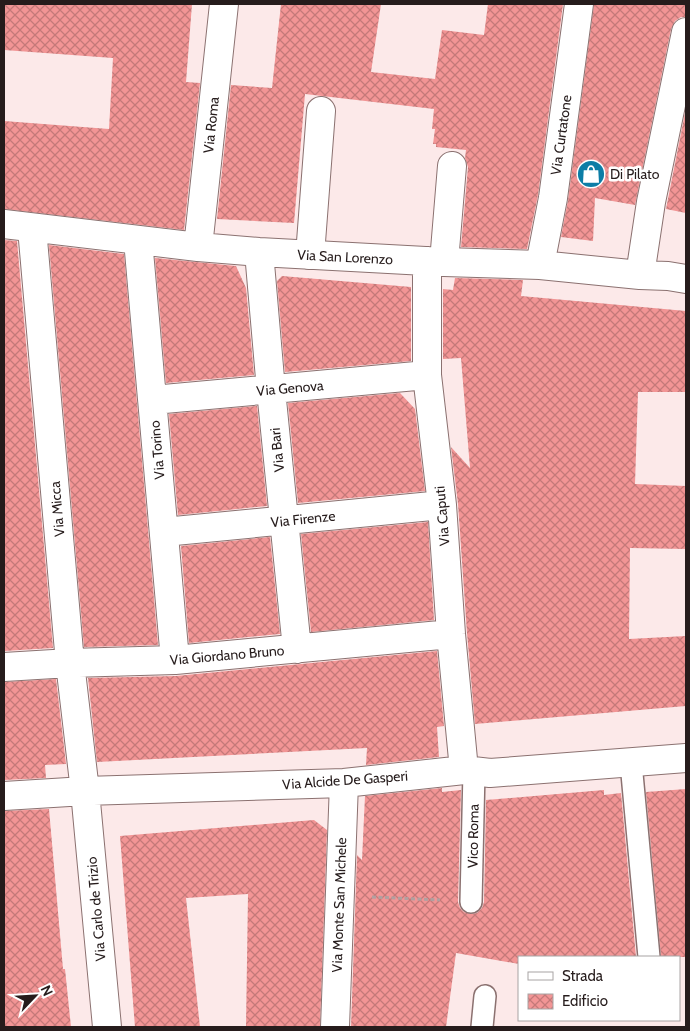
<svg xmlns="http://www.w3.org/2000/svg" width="690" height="1031" font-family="Cabin,sans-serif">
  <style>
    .building { fill: url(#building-cross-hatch) }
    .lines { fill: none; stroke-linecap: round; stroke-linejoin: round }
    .service-casing { stroke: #8b7170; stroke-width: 24 }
    .pedestrian-casing { stroke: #8b7170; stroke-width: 30 }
    .minor-casing { stroke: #8b7170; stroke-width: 30 }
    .path { stroke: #b0a0a0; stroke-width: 3; stroke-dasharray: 4 2.5; stroke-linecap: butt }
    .service { stroke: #fff; stroke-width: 21 }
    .pedestrian { stroke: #fff; stroke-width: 28 }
    .minor { stroke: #fff; stroke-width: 28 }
    .labels { text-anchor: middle; stroke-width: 5; stroke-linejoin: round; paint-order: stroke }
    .street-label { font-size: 14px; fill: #261c1c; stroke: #fff }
    .poi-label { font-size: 14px; fill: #261c1c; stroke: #fff; text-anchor: start }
  </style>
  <defs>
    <pattern id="building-cross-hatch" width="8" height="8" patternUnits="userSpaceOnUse" patternTransform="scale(1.25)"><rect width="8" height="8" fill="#f29595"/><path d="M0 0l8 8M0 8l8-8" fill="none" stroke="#c47979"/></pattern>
  </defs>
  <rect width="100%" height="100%" fill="#fce9e9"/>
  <!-- building -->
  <path class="building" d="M4,4H192L186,82L200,83L184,230L4,209V121L109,129L113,58L4,50Z
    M281,4H381L371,72L435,79L442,30L484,35L488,4H563L538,195L527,249L461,247L468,167L465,158L466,150L436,147V144H433L435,129H432L434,109L305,94L294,223L217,219L231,85L272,88Z
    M594,4H686V17H681L675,21L671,29L635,205L595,198L593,241L561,237L568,200Z
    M686,108V213L666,209Z
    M4,240L17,241L53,648L4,651Z
    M49,245L124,254L158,645L84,647Z
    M155,258L236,266L246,288L254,375L166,383Z
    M282,276L411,287V361L285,372L277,281Z
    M455,278L523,280L521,296L686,311V392H638L635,484L686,486V549L630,548L629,639L686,636V706L475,724L467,633L458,504L451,447L470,468L461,358L443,359V289L453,290Z
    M400,393L415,409L425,491L298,503L288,403Z
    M257,406L267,506L178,515L169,414Z
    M428,522L434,620L311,632L301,534Z
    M270,537L280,634L189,643L181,546Z
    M437,651L444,726L437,727L439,757L366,765L367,748L97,762L88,678L176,676Z
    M56,679L66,764L45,765L46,778L4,780V682Z
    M442,788V792L461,790L458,902L460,908L464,912L470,914L477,913L482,908L484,902L486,800L604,790V795L621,793L636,957H519V964L456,953L446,1027H351L357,855L362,860L365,796Z
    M686,789V957H661L646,792Z
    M49,809L63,969H65L71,1027H4V811Z
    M314,820L327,830L320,1027H246L248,894L186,898L200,1027H135L120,836Z"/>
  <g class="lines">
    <defs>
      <path id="service" d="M631,763L649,957
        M471,902L474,771
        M482,1027L485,996"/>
      <path id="pedestrian" d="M310,255L321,111
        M444,262L452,166"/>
      <path id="minor" d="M4,224L198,247L259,252L444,262L540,265L640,275L668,276L686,279
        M32,228L70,663L85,791L107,1027
        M138,240L175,660
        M198,247L224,4
        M259,252L271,390L297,649
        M427,261V375L442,505L451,634L464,770
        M540,265L553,198L579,4
        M640,275L651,202L686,32
        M153,400L427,375
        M164,532L442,505
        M4,667L70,663L175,660L451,634
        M4,796L85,791L344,783L464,770L490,773L686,758
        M335,1027L344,783"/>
    </defs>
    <!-- service casing -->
    <use href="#service" class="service-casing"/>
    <!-- pedestrian casing -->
    <use href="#pedestrian" class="pedestrian-casing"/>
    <!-- minor casing -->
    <use href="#minor" class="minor-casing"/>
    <!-- path -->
    <path class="path" d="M372,897L440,900"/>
    <!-- service -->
    <use href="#service" class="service"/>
    <!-- pedestrian -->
    <use href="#pedestrian" class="pedestrian"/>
    <!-- minor -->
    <use href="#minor" class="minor"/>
  </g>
  <!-- icons -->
  <defs>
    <symbol id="shop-disc" viewBox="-11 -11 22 22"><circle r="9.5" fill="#0c7da6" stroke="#fff"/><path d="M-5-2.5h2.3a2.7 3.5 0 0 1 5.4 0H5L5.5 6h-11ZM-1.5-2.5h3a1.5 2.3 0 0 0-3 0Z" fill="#fff"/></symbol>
  </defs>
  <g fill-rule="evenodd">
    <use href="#shop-disc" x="575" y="158" width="32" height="32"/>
  </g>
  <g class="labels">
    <!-- street labels -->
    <g class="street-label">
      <text transform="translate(211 125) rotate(-84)" y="5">Via Roma</text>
      <text transform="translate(561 135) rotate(-82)" y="5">Via Curtatone</text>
      <text transform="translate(345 257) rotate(3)" y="5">Via San Lorenzo</text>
      <text transform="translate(290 388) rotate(-5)" y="5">Via Genova</text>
      <text transform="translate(157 450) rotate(-95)" y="5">Via Torino</text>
      <text transform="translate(277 450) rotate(-96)" y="5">Via Bari</text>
      <text transform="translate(57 509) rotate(-95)" y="5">Via Micca</text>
      <text transform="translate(442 516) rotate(-95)" y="5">Via Caputi</text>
      <text transform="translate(303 519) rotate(-6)" y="5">Via Firenze</text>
      <text transform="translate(227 655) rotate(-5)" y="5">Via Giordano Bruno</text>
      <text transform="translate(345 780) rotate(-4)" y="5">Via Alcide De Gasperi</text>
      <text transform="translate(473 836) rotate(-89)" y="5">Vico Roma</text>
      <text transform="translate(339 905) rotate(-88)" y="5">Via Monte San Michele</text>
      <text transform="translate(96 909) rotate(-95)" y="5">Via Carlo de Trizio</text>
    </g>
    <!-- poi labels -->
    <g class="poi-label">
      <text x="610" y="179">Di Pilato</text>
    </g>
  </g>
  <!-- border -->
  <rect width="690" height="1031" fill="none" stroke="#261c1c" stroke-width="10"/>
  <!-- legend -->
  <rect x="518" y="956" width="162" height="65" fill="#ffffff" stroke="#a8a4a4"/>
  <rect x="528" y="972" width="25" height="8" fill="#ffffff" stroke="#a8a4a4"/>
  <text x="562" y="981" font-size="15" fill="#261c1c">Strada</text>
  <rect x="528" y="994" width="25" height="15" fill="url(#building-cross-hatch)" stroke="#a8a4a4"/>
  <text x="562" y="1006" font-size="15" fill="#261c1c">Edificio</text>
  <!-- north arrow -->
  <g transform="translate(35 996) rotate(65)" stroke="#ffffff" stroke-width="4" paint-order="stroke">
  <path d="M0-4L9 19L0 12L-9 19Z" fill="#261c1c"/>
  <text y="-8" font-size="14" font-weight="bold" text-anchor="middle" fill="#261c1c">N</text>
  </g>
</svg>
